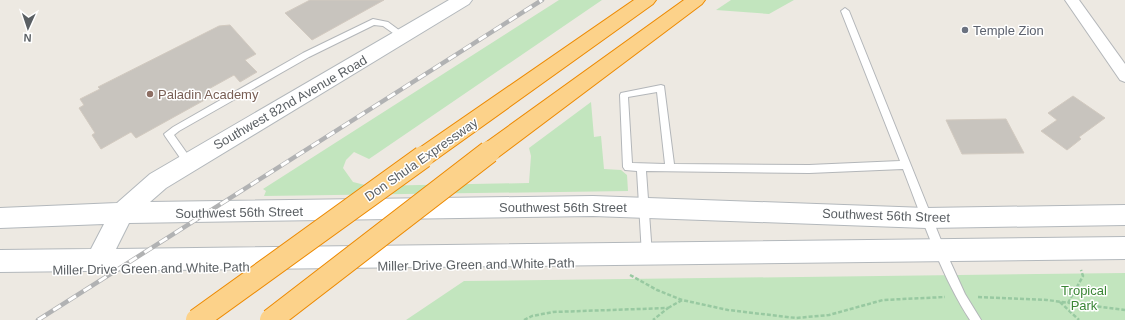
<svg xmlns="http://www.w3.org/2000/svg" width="1125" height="320" font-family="Helvetica,sans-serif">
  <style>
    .green { fill: #c2e5be }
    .building { fill: #c8c4be; stroke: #d2cac0 }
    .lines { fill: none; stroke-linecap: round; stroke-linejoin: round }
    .lane-casing { stroke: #b3b6b9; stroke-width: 2 }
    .street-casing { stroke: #b3b6b9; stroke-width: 2 }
    .secondary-casing { stroke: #b3b8bc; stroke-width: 2 }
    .highway-casing { stroke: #ed8a02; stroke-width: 2 }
    .path { stroke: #98c9a1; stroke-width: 2.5; stroke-dasharray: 4 2; stroke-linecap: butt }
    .lane { fill: #fff; fill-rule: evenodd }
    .street { fill: #fff; fill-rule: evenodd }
    .secondary { fill: #fff; fill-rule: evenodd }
    .highway { fill: #fcd28a; fill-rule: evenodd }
    .rail-casing { stroke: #b1b2b3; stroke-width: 4.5 }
    .rail { stroke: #fff; stroke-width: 3; stroke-dasharray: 9; stroke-linecap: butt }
    .highway-bridge-casing { stroke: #ed8a02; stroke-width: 24; stroke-linecap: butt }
    .highway-bridge { stroke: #fcd28a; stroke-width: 22 }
    .worship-dot { fill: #6b7280; stroke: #fff; stroke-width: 1.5 }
    .education-dot { fill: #8d6e63; stroke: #fff; stroke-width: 1.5 }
    .labels { text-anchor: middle; stroke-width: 3; stroke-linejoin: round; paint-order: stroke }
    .worship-label { font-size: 13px; fill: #5b616d; stroke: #fff; text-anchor: start }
    .education-label { font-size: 13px; fill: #785e54; stroke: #fff; text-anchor: start }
    .street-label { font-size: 13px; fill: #5a5f63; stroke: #fff }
    .park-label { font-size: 13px; fill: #3b8636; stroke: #fff }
  </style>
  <rect width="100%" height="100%" fill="#ede9e2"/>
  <!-- green -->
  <path class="green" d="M559,0H602L369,159L354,152L346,160L343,168L353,182L369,186L529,183L531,156L529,148L591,102L594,137L601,136L604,169L621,170L627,175L628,191L264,196L266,191L263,189Z
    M731,0H794L769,14L716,10Z
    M1125,273V320H406L464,281Z"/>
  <!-- building -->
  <path class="building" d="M310,0H384L312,40L285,13Z
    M230,25L256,54L245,60L257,72L240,82L234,75L205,91L210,97L136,138L131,132L101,149L92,135L95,133L79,108L84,105L80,99L100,89L98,87L219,26Z
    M1073,96L1105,118L1079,137L1081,139L1067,150L1041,131L1057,120L1048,113Z
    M1006,119L1024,153L962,154L946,120Z"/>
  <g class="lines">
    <defs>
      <path id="lane" d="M845,8L849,11L945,250L965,294L981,320H970C940,274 923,220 903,169L809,173L646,171L652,255L651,258L647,260L643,258L642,255L637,171L625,170L623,167L620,95L621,93L661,85L664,86L674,164L809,165L900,161L841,11ZM657,92L665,164L632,163L628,97Z
        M373,19L388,22L407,36L406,38H400L383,26L374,25L309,57L179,131L174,135L191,159L193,162L191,165H185L165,136L164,134L173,127L303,53Z"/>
      <path id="street" d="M1065,0H1079L1125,64V82L1120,80Z"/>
      <path id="secondary" d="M449,0H472L469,4L166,188L150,202L593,196L926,208L1125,205V225L926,228L593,216L129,223L116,249L1125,237V259L0,272V250L91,249L104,224L0,228V208L117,203L150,174Z"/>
      <path id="highway" d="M634,0H656L653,4L431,163L423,166L415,163L412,157L415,151Z
        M684,0H705L702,4L497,158L489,161L481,158L478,152L481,146Z"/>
    </defs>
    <!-- lane casing -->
    <use href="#lane" class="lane-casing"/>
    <!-- street casing -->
    <use href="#street" class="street-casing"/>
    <!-- secondary casing -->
    <use href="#secondary" class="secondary-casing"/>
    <!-- highway casing -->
    <use href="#highway" class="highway-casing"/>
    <!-- path -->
    <path class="path" d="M630,275L657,290L682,300L728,310L796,318L829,315L883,300L945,297
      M978,297L1047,300L1125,310
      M1060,302L1079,320
      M1068,303L1083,276L1081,270
      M668,308L682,300
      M524,320L532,316L553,312L668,308L653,320"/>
    <!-- lane -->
    <use href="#lane" class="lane"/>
    <!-- street -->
    <use href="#street" class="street"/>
    <!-- secondary -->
    <use href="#secondary" class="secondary"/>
    <!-- highway -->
    <use href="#highway" class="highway"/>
    <defs>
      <path id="rail" d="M38,320L542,0"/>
    </defs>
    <!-- rail casing -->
    <use href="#rail" class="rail-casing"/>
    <!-- rail -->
    <use href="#rail" class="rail"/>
    <defs>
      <path id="highway-bridge" d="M197,320L423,157
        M271,320L489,152"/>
    </defs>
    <!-- highway-bridge casing -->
    <use href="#highway-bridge" class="highway-bridge-casing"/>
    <!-- highway-bridge -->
    <use href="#highway-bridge" class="highway-bridge"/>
  </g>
  <!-- markers -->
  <circle class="worship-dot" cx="965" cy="30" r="4"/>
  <circle class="education-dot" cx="150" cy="94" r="4"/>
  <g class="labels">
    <!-- worship labels -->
    <g class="worship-label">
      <text x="973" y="35">Temple Zion</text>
    </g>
    <!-- education labels -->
    <g class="education-label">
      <text x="158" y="99">Paladin Academy</text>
    </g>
    <!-- street labels -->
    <g class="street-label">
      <text transform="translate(290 102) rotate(-30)" y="5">Southwest 82nd Avenue Road</text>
      <text transform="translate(421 159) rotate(-35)" y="5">Don Shula Expressway</text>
      <text x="563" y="212">Southwest 56th Street</text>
      <text transform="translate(239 212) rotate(-1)" y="5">Southwest 56th Street</text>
      <text transform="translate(886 215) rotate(2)" y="5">Southwest 56th Street</text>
      <text transform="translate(476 264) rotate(-1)" y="5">Miller Drive Green and White Path</text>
      <text transform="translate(151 268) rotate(-1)" y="5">Miller Drive Green and White Path</text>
    </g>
    <!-- park labels -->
    <g class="park-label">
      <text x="1084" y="295">Tropical<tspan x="1084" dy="15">Park</tspan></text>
    </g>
  </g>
  <!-- north arrow -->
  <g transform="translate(28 28) rotate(183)" stroke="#ffffff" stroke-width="3" paint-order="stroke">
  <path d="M0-3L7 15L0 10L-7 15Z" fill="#5a5f63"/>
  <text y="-6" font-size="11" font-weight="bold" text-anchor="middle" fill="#5a5f63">N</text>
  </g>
</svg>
